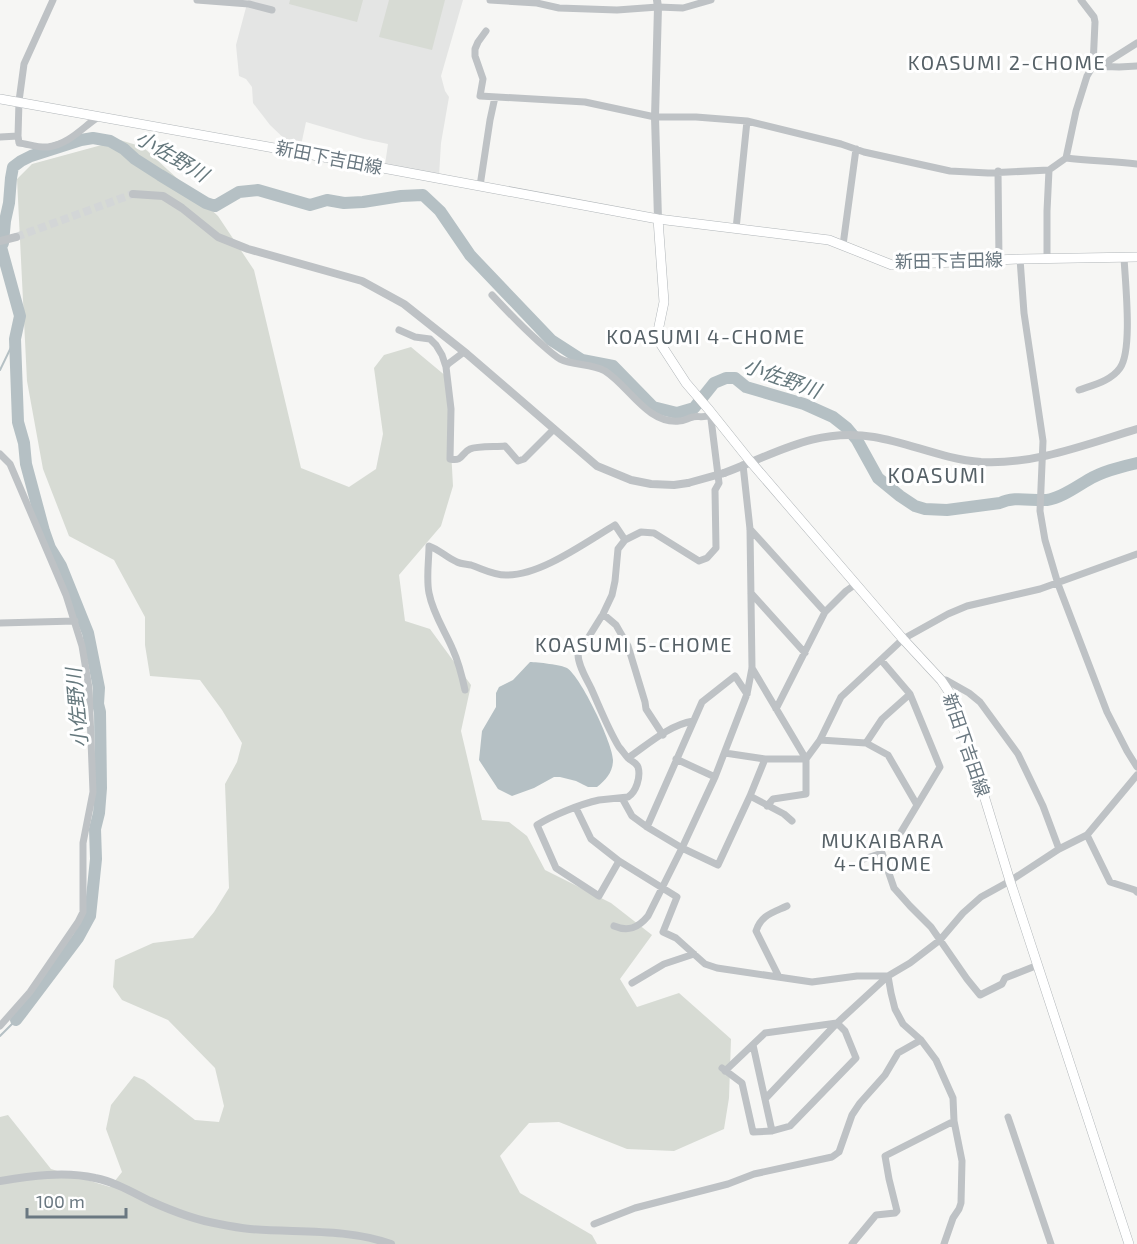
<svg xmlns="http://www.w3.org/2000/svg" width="1137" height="1244" font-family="'Exo 2','Noto Sans JP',sans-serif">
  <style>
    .built { fill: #e4e5e4 }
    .green { fill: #d7dbd4 }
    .water { fill: #b5c0c4 }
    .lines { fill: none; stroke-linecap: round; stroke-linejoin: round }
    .stream { stroke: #b5c0c4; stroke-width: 2 }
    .river { stroke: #b5c0c4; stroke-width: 12 }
    .tertiary-tunnel { stroke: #d3d6d7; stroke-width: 8; stroke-dasharray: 8 4; stroke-linecap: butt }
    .secondary-casing { stroke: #b1b6b9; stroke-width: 10 }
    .minor { stroke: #bec2c5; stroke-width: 7 }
    .tertiary { stroke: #bec2c5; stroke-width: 8 }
    .secondary { stroke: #fff; stroke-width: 9 }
    .tertiary-bridge { stroke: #bec2c5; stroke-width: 8 }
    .labels { text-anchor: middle; stroke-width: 6; stroke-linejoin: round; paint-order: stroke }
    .street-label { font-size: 18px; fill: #6a7881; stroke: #fff }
    .neighbourhood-label { font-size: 20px; letter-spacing: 1.5px; fill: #566167; stroke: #fff }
    .water-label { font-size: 20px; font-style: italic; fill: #65787d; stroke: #fff }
    .quarter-label { font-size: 21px; letter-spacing: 1.5px; fill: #566167; stroke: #fff }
  </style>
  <rect width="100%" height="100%" fill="#f6f6f4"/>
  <!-- built -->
  <path class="built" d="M248,0H463L441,76L445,91L449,97L441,143L439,176L385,165L388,144L364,139L306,122L300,150L292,146L270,125L253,103L252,87L246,79L239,76L236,45Z"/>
  <!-- green -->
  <path class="green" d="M290,0H363L357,22L289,4Z
    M389,0H445L432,50L379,37Z
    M120,140L143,147L218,216L254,270L301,468L349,487L376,469L383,434L374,368L384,355L411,347L447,377L453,486L441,526L399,575L405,621L430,629L471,685L461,731L482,820L509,822L527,836L545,870L611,903L652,935L620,979L637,1007L679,993L731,1039L729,1098L724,1129L674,1151L627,1149L559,1122L529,1123L500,1156L520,1193L592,1235L597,1244H0V1117L8,1115L51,1169L110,1187L122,1172L106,1129L111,1105L134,1076L144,1080L195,1120L219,1122L224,1106L215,1068L168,1020L122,1000L113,987L115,960L153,943L193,938L214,912L229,888L225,784L237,762L242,743L222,710L200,680L150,676L145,645V617L114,560L69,536L43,469L27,381L17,179L32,164Z"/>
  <!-- water -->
  <path class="water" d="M530,662C537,662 562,665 567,668C581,677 613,744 613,760C613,772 606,780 597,787H588L576,781L560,777H554L534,788L512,796L498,789L479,760L482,731L496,707V693L499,687L513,680Z"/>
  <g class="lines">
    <!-- stream -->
    <path class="stream" d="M0,370L15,339
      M0,1036L16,1020"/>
    <!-- river -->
    <path class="river" d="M16,1020L78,938L90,916L96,859L95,829L99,813L101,788L100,712L98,704L99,688L88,633L61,566L50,548L44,531L26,464L24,443L18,422L15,339L20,316L1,247L3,243L5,221L9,203L11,178L13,167L21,161L31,156L81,140L93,138L110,141L124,149L135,159L160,175L206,203L215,206L239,192L258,190L310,205L327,200L344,203L363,202L401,196L423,195L440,211L470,255L551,340L582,360L613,366L653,407L677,413L694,408L714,383L726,378H735L746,387L804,404L833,417L847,428L857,440L878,478L900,496L915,506L925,509L947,510L1000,503C1014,496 1031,501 1047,500C1061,498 1076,487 1088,480C1103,471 1121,467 1137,463"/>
    <!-- tertiary-tunnel -->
    <path class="tertiary-tunnel" d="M16,237L133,194"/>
    <defs>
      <path id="secondary" d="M0,99L291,151L658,219L829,240L892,265L1020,259L1137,257
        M658,219L664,302L658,331L660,343L686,383L710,411L750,461L903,639L941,680L949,692L965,733L1010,881L1129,1244"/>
    </defs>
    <!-- secondary casing -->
    <use href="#secondary" class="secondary-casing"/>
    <!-- minor -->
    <path class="minor" d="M197,0L249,4L272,10
      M490,0L537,3L559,8L617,10L658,7L683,8L711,0
      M486,31L478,42L475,49V56L483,79L480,96L585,102L655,117H696L747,121L841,144L864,152L950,171L988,173L1049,170L1066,158L1076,111L1087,76L1093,66L1095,22L1094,17L1081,0
      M1093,66L1119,67L1137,66
      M1104,67L1107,62L1137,43
      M18,136L19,101L24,64L53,0
      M0,137L18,136L19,143C28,144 39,148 48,147C69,144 82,128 98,117
      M1066,158C1089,161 1113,161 1137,164
      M998,171L999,260
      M480,186L490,120L495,97
      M736,229L747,121
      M843,245L856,149
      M1020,259L1024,313L1043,441L1040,511L1045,540L1058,584L1107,712L1127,751L1137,767
      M1047,259V211L1049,170
      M492,295C507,311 522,327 538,341C545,347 552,354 560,359C574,366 591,363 605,371C629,386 647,424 679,421C684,421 688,418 693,417C700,415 700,419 710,415
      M399,330L415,337L430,339L436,345L442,355L446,367
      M464,352L448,364L446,367L451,409L450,459C463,462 461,453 470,449C477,446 497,447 505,446L518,461L524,459L554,429
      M1079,390C1093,385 1111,381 1120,368C1133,350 1125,281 1124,257
      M0,454L10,464L66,595L82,646L89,688L93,792L83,843V912L78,922L30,992L0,1026
      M750,529L825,612
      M751,593L805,653
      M603,614L616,625L628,646L645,702L646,709L663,735
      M0,623L75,621
      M881,660L910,694L940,767L901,832
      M752,668L806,759V794L773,799L767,806
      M941,680H946L969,693L980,702L1018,754L1043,806L1059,849
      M465,690C462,676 459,663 453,650C445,631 433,614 429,593C426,578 429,561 429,546C440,550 447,558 457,562C461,564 466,564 471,565C483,569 493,575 506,575C540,576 586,542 615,525L625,540
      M776,709L825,612L846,591L856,584
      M820,740L866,743L888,755L917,805
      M866,743L882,719L910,694
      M725,753L765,759H806
      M628,758C647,745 669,725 693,721
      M676,759L715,777
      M806,759L820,740L841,697L903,639L948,614L967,606L1040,589L1137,554
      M750,796L784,814L792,821
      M622,798L632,816L647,827L682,848L718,865L750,796L765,759
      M576,808L591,839L619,861L677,897L663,932L676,938L705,964L717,968L812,982L857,976H888
      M647,827L702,702L735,676L747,694
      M1087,835L1110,882L1135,890L1137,892
      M861,860L882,853L894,888L910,906L931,927L967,979L980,995L1002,984L1005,978L1038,965
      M619,861L599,896L556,868L537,825C553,815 581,804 599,800C609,799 618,798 628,797C636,792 641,777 638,767C636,762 631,761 628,758C625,755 622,750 619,747C608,729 600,708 591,688C586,678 578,665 578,654L603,614L612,595L615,581L618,549L625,540L641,532L654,533L699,561L707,558L716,548L715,490L719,483L710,411
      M614,926C628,932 638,928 648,916L682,848L715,777L747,694L752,668L750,529L743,465
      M888,976L891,993L895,1009L903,1024L921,1040L936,1060L953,1098L954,1121L962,1161L961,1203L959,1209L953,1218L944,1244
      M779,977L756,931C761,915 772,913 787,906
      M632,983L664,964L694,954
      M753,1045L772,1131
      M722,1068L742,1083L753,1132L772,1131L790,1126L856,1058L845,1031L837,1023
      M725,1071L765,1033L837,1023
      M765,1099L837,1023L888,976L910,963L940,940L963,913L981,897L1010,881L1059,849L1087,835L1137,775
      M1008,1117L1051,1244
      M594,1224L635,1208L728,1184L754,1174L832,1157L839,1152L852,1115L860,1103L885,1075L898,1053L921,1040
      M852,1244L876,1215L895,1213L897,1211L889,1179L885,1156L954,1121"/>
    <!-- tertiary -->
    <path class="tertiary" d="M657,0L658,7L655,117L658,219
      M133,194L163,196L182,208L218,237L248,249L362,281L404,304L467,354L597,466L631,480L651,484L674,485L688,483
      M0,241L16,237
      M724,473C775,454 816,427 874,437C910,443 943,459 981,462C1034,465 1087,444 1137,429
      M0,1181C30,1176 65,1171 95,1178C115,1182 132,1192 150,1201C172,1211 195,1220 219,1224C229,1226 240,1228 250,1229C297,1233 346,1228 391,1244"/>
    <!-- secondary -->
    <use href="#secondary" class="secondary"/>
    <!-- tertiary-bridge -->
    <path class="tertiary-bridge" d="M688,483L724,473"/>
  </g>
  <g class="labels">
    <!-- street labels -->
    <g class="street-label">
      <text transform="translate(329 158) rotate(11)" y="6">新田下吉田線</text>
      <text transform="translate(949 261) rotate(-1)" y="6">新田下吉田線</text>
      <text transform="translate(966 745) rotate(71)" y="6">新田下吉田線</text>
    </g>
    <!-- neighbourhood labels -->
    <g class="neighbourhood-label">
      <text x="1007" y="70">KOASUMI 2-CHOME</text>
      <text x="706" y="344">KOASUMI 4-CHOME</text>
      <text x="634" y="652">KOASUMI 5-CHOME</text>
      <text x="883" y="848">MUKAIBARA<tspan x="883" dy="23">4-CHOME</tspan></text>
    </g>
    <!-- water labels -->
    <g class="water-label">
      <text transform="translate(172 156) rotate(31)" y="7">小佐野川</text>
      <text transform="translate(782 378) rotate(20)" y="7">小佐野川</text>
      <text transform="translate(77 708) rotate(-95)" y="7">小佐野川</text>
    </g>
    <!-- quarter labels -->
    <g class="quarter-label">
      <text x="937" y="483">KOASUMI</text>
    </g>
  </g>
  <!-- scale -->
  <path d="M27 1208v9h99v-9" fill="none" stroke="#6a7881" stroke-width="3"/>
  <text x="36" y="1208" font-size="18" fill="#6a7881" stroke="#ffffff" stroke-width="4.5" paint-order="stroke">100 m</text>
</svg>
